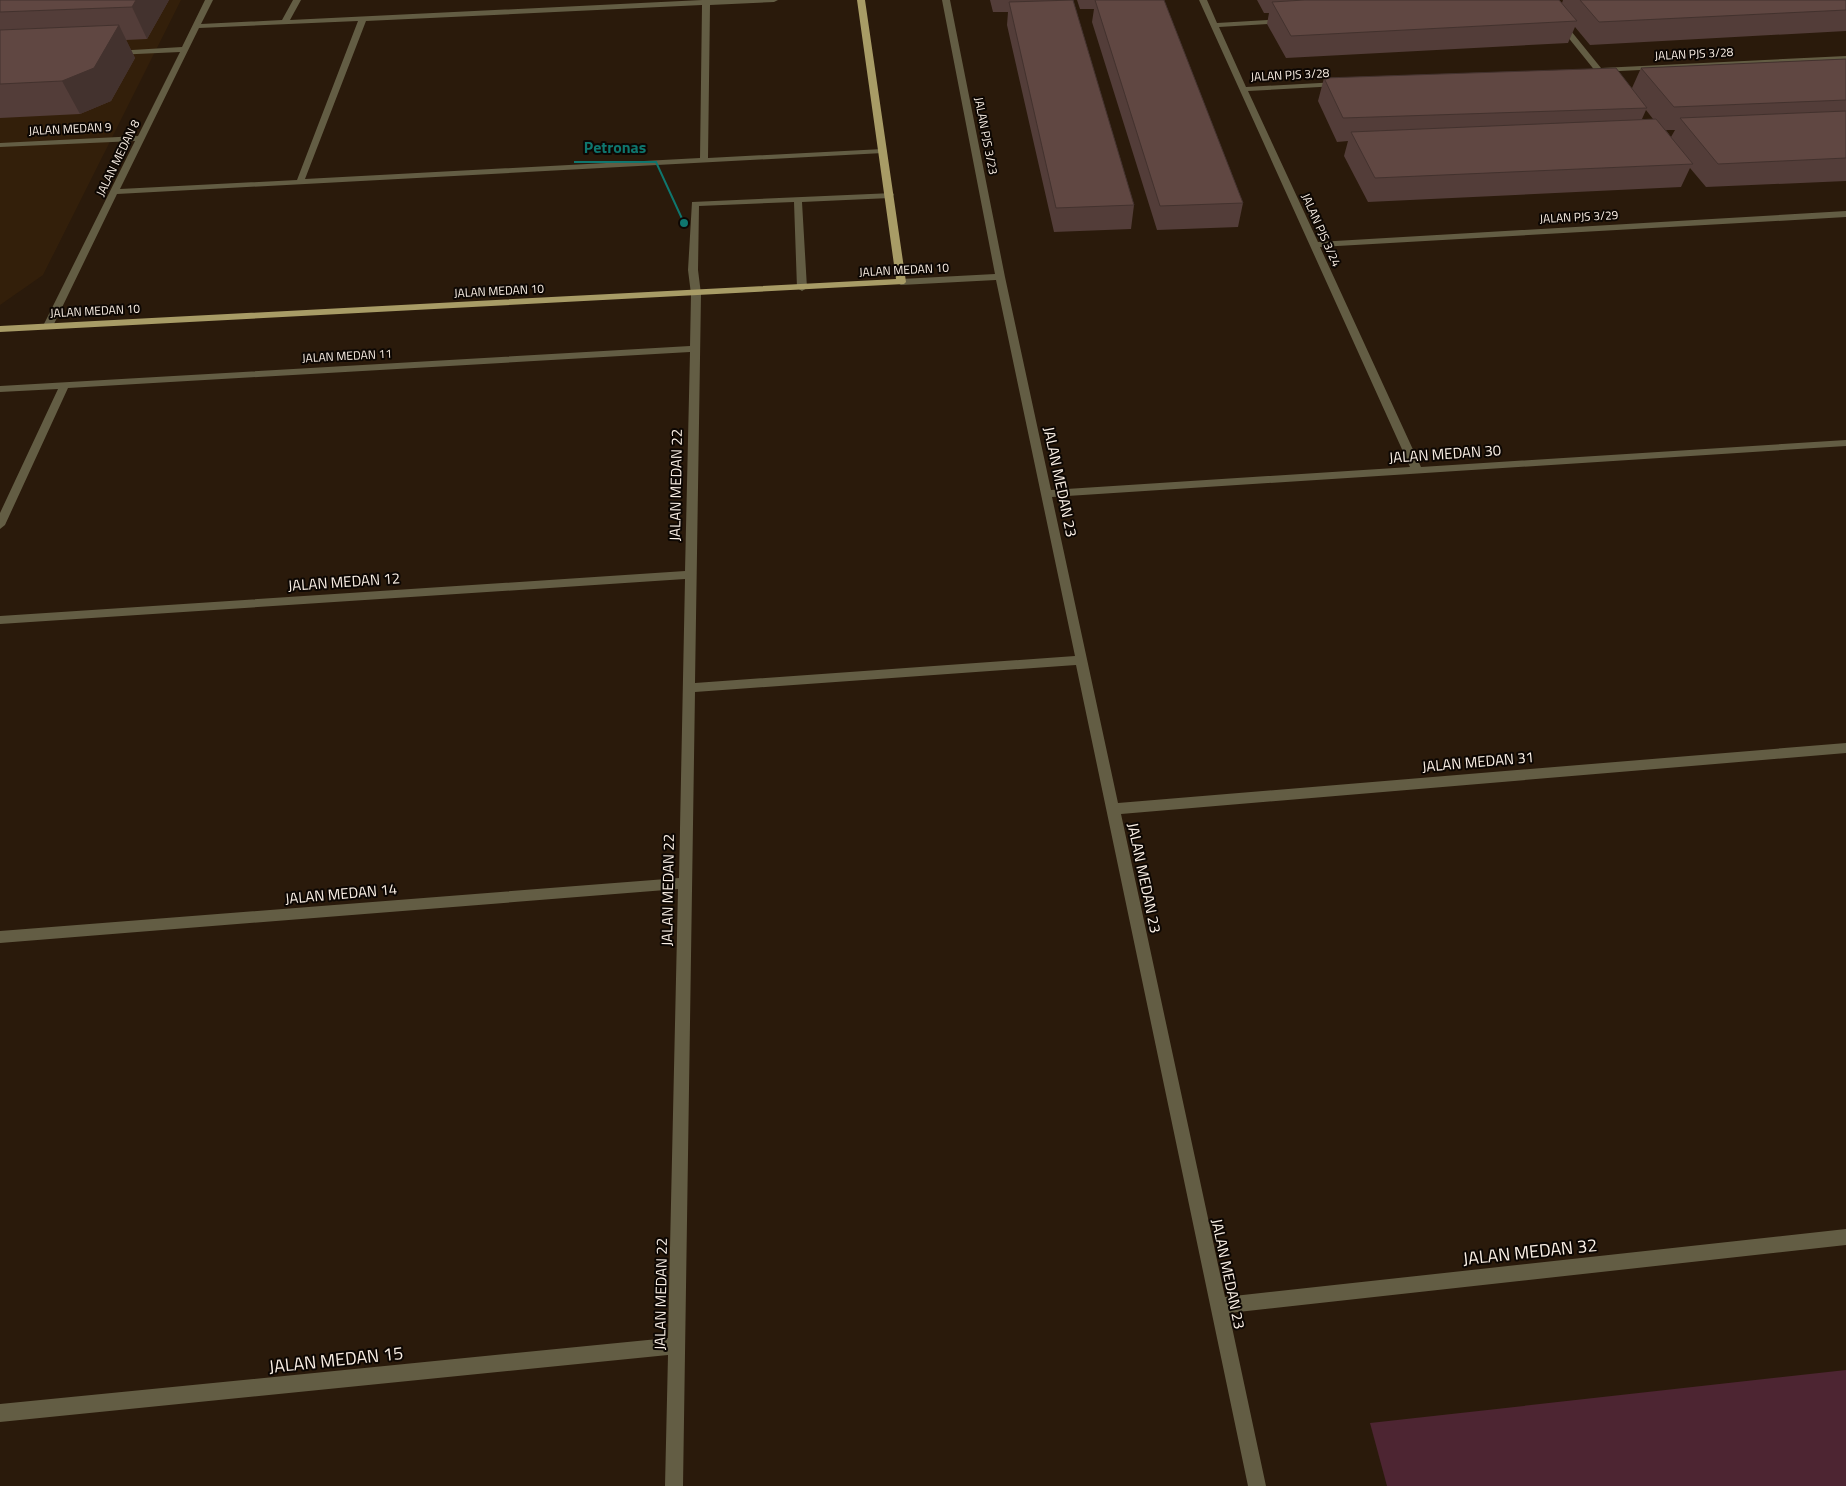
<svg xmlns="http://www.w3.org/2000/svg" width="1846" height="1486" font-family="'Titillium Web',sans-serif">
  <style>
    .built { fill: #331f0a }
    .green { fill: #4d2532 }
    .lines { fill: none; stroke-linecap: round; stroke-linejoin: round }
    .minor { fill: #635d44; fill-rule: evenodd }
    .major { fill: #a89c66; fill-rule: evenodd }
    .wall { fill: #533d39; fill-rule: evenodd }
    .shaded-wall { fill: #43322e }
    .building { fill: #604742; stroke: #43322e }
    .labels { text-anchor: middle; stroke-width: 4; stroke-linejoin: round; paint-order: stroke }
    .far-street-label { font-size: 12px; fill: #faefe5; stroke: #0d0703 }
    .street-label { font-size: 15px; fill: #faefe5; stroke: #0d0703 }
    .near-street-label { font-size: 18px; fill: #faefe5; stroke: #0d0703 }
    .leader { fill: none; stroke: #0f766e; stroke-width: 2 }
    .callout-dot { fill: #0f766e; stroke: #0d0703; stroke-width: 2 }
    .callout-label { font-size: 16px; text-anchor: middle; font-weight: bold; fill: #0f766e; stroke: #0d0703; stroke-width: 4; stroke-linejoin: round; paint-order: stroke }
  </style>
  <rect width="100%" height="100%" fill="#2a1a0b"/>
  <!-- built -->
  <path class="built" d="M0,0H181L43,275L0,305Z"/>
  <!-- green -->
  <path class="green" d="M1846,1370V1486H1387L1370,1423Z"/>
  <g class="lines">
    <!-- minor -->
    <path class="minor" d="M205,0H213L201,24L282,20L293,0H301L290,20L702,0H778L774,2L710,5L708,158L883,149L887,151L883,153L117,194L53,326L51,328H45L43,326L135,141L0,147V143L138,136L180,52L115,55L111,53L115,51L182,47ZM702,5L700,158L305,179L366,21ZM358,21L297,180L120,189L199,28Z
      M942,0H950L1005,277L1051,490L1410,467L1199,0H1207L1217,23L1284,19L1288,21L1284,23L1219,27L1246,87L1338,82L1342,84L1338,86L1248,91L1318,242L1846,211V217L1320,247L1421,467L1846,440V446L1052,497L1118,803L1846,743V753L1121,814L1225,1297L1846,1229V1245L1229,1313L1266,1486H1248L1076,665L695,692L683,1486H665L668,1355L0,1422V1404L668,1338L678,889L0,943V931L679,878L685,579L0,624V616L685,571L690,352L68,388L5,525L0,529V513L58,389L0,392V386L690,346L691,294L688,270L692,202L893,193L894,195L890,198L802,202L807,288L802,291L797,288L794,202L699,206L698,270L701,294L695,683L1075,656L996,280L901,285L896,282L901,279L995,274Z
      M1538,0H1546L1601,68L1846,56V60L1599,72H1596Z"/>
    <!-- major -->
    <path class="major" d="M857,0H865L906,282L904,284L0,332V326L896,279Z"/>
  </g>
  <!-- wall -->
  <path class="wall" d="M0,0H169L147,39L126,40L135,58L111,101L80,114L0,118Z
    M990,0H1073L1134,205L1131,229L1054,232L1007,25L1008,12H993Z
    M1077,0H1164L1243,203L1238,227L1157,230L1092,22L1094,9H1080Z
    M1257,0H1559L1562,3L1563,0H1846V31L1590,45L1575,27L1568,43L1286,58L1267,24L1269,13H1264Z
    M1846,59V181L1706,187L1690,168L1681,187L1368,202L1344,156L1348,141L1337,142L1318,101L1324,78L1632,88L1641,68ZM1646,110L1653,119H1642ZM1666,130H1675L1671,137Z"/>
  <!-- shaded-wall -->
  <path class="shaded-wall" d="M136,0H169L147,39L132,7Z
    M119,25L135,58L111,101L80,114L62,81Z"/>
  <!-- building -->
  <path class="building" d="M0,0H136L132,7L0,12Z
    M1073,0L1134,205L1056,208L1009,2Z
    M1095,0H1164L1243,203L1160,206Z
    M1304,0H1559L1577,21L1291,36L1272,2Z
    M1580,0H1846V10L1599,22Z
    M119,25L94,68L62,81L0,84V30Z
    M1846,59V100L1674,107L1641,68Z
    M1616,68L1647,108L1343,118L1324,78Z
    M1846,111V158L1718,164L1680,118Z
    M1656,119L1693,164L1375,178L1351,132Z"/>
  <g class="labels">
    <!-- far-street labels -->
    <g class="far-street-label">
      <text transform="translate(1694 54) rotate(-3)" y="4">JALAN PJS 3/28</text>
      <text transform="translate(1290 75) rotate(-3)" y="4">JALAN PJS 3/28</text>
      <text transform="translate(70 129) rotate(-3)" y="4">JALAN MEDAN 9</text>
      <text transform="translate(986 136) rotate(79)" y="4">JALAN PJS 3/23</text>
      <text transform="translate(118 158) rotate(-64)" y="4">JALAN MEDAN 8</text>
      <text transform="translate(1579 217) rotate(-3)" y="4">JALAN PJS 3/29</text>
      <text transform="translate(1321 230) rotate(66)" y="4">JALAN PJS 3/24</text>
      <text transform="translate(904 270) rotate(-3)" y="4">JALAN MEDAN 10</text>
      <text transform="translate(499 291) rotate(-3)" y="4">JALAN MEDAN 10</text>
      <text transform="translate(95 311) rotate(-3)" y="4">JALAN MEDAN 10</text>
      <text transform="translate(347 356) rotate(-3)" y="4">JALAN MEDAN 11</text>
    </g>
    <!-- street labels -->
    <g class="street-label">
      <text transform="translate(1445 454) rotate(-4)" y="5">JALAN MEDAN 30</text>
      <text transform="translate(1060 482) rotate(78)" y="5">JALAN MEDAN 23</text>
      <text transform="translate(676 485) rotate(-89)" y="5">JALAN MEDAN 22</text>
      <text transform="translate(344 582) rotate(-4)" y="5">JALAN MEDAN 12</text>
      <text transform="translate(1478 762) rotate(-5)" y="5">JALAN MEDAN 31</text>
      <text transform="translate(1144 878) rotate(78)" y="5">JALAN MEDAN 23</text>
      <text transform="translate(668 890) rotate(-89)" y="5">JALAN MEDAN 22</text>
      <text transform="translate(341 894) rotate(-5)" y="5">JALAN MEDAN 14</text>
      <text transform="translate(1228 1274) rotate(78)" y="5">JALAN MEDAN 23</text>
      <text transform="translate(661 1294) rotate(-89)" y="5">JALAN MEDAN 22</text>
    </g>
    <!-- near-street labels -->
    <g class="near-street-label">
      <text transform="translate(1530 1252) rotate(-6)" y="6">JALAN MEDAN 32</text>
      <text transform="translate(336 1360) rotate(-6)" y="6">JALAN MEDAN 15</text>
    </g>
  </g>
  <!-- callouts -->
  <path class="leader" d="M684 223L656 162H574"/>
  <circle class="callout-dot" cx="684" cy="223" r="5"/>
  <g class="callout-label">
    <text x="615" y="153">Petronas</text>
  </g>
</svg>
